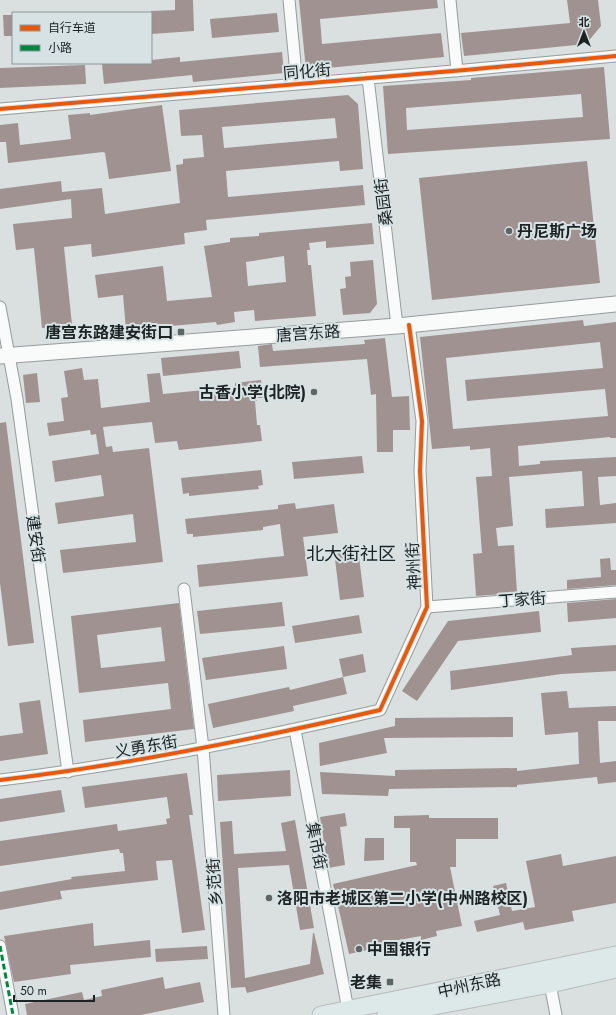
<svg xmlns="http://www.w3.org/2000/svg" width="616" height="1015" font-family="Jost,'Noto Sans SC',sans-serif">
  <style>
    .building { fill: #9f9291; fill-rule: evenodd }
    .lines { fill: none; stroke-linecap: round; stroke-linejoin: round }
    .street-casing { stroke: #969b9b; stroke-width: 13 }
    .secondary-casing { stroke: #969b9b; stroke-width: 17 }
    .primary-casing { stroke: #b8bbbb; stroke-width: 19 }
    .street { stroke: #f9fafa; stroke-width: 11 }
    .secondary { stroke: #f9fafa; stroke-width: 15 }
    .primary { stroke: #dde8e8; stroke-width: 17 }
    .quiet { stroke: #00873e; stroke-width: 3; stroke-dasharray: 6 3; stroke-linecap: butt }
    .cycleway-casing { stroke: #d6e2e4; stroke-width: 6 }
    .cycleway { stroke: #e8590c; stroke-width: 4 }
    .poi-dot { fill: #5f6465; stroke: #d6e2e4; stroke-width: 1.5 }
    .labels { text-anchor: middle; stroke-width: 4; stroke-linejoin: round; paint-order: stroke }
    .street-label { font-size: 16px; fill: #1d2223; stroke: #d6e2e4 }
    .poi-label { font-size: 16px; font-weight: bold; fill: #1d2223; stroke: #d6e2e4; text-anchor: start }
    .quarter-label { font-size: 18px; fill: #1d2223; stroke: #d6e2e4 }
  </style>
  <rect width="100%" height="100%" fill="#dae0e0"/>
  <!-- building -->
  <path class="building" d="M175,0H193L194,31L151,34V11L175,10Z
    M299,0H437L438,8L320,19L322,44L441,33L444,57L306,70Z
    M567,0H598L601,26L586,44L464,56L461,33L570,23Z
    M277,13L279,32L212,38L210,19Z
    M3,15H13V36H4Z
    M282,52L284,73L193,82L192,75L104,84L102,64L151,63V60L180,57V62Z
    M85,65L86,84L0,88V68Z
    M604,67L610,139L388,154L383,86L471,80V78ZM581,94L583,117L407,130L406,108Z
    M348,95L358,104L363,169L340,171L339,161L226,171L228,197L363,185L365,205L206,220L207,230L184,233L185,244L92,257L91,244L64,247L72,325L42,328L34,248L16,250L13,224L72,218L71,199L0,209V189L61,181L62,192L102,188L105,214L180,203L176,165L183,164V159L204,157L202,135L181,136L179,110ZM335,118L337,138L224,148L222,127Z
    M162,105L171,171L109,179L105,153L103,152L8,163L6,142H0V125L18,123L20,145L71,139L68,115L90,113V115Z
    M587,161L600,283L432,300L419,178Z
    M372,223L374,244L326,248V241L309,243L310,250H307L308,265H311L316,316L255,321L254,310L234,312L235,322L217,325L216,322L126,330L123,295L98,298L95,275L163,266L167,301L212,297L204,246L230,242V238L259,236V233ZM284,256L286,282L248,286L246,262Z
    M373,260L377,304L370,313L343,315L340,289L346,288L345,277L351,276L350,262Z
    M583,320L584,326L616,322V438H610V437L518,446L519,466L540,464V461L616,457V476L598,477L600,505L616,503V523L546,528L545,509L584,506L582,471L509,477L513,526L496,528L498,546L514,545L517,593L476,596L473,554L482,553L476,477L492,476L490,448L470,450V446L432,449L420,337ZM600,342L603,368L465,380L467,401L605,389L608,416L453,429L446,358Z
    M385,338L392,397L409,396L410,430H393V452H377L376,394L371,395L367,359L260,367L258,346L272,344L273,351L365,344L364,340Z
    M239,351L241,368L163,376L161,358Z
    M82,368L84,380L98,379L101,408L150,402L147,374L160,373L163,394L235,387V383L261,380L263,398H256L257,401H255L257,425H260L262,441L179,450L177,441L155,443L152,422L103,427L106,447L112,446L113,452L149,448L163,562L63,573L60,550L136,542L133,514L58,524L55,503L104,496L101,475L55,482L52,461L99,454L96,434L91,435L90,430L49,436L47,423L64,421L61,398L68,397L64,371Z
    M37,373L40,402L26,403L23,375Z
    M6,422L34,643L8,646L0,583V423Z
    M362,456L364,473L294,479L292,462Z
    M261,470L263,485L258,486L259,489L189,496V493L183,494L181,478Z
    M295,503L296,509L334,504L338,533L303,537L308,576L199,587L197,565L284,556L280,524L263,527V530L193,537V534H187L185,519L278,509V505Z
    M358,549L364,597L340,600L334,551Z
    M610,558L611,570H616V585L567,589V580L601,577L600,559Z
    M616,599V618L568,622L567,603Z
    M282,602L285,626L200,634L197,611Z
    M179,603L194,729L85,742L83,720L171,709L168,683L79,693L71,616ZM161,627L165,661L101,668L97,635Z
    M539,611L541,632L458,641L417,701L402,691L448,621Z
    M359,615L362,633L295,643L292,626Z
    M616,645V671L561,674L451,690L450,671L572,655L571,648Z
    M284,646L287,669L206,680L202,658Z
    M363,654L366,672L343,677L339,659Z
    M343,677L347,694L293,706L294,711L213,728L208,704L289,687L290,690Z
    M567,691L569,708L616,706V721H598L600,763L616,761V782L598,784L597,777L517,785V787L389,789L388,796L322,794L320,772L395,776V770L517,768V771L579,764L578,732L545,735L541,693Z
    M40,700L48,754L0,761V736L23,733L19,703Z
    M513,717V737L384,738L387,753L320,766L319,743L395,726V718Z
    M290,770L291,796L218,801L217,775Z
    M187,773L193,815H189L205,930L182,933L172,860L156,861L158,880L60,891L62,899L0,910V892L72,879L71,877L125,871L123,853H120L119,849L0,866V841L117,824L118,831L167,824L166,819L170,818L167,797L85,808L82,787Z
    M61,790L65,812L0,822V799Z
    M345,813L347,826L340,827L345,865L328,868L320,817Z
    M429,815V818H498V839H456V867H450L462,926L436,931L437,936L421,940V936L371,945L372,949L349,954L333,884L417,865L416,862H410V828H394V816Z
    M295,820L314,928L300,930L289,865L238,868L245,978L310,964L313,933H314L324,974L247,993L245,987L231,988L220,822L232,821L234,854L286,851L281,823Z
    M365,838H384V860L364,861Z
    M561,854L563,866L616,856V903L572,911L574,921L525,930L523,922L477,932L474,921L500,915L493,886L506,883L512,911L535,907L526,861Z
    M93,923L94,946L150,940L151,957L70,965L71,974L14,982L4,936Z
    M207,946L208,959L156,962L155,949Z
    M163,977L165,989L200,982L204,1002L141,1015H27L25,1004L82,992L84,1000L102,996L101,990Z"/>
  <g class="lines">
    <defs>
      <path id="street" d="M289,0L297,84
        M450,0L457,71
        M368,78L397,326
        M0,109L465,70L616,56
        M0,307L17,399L68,772
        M184,589L203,748L224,1015
        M427,607L616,592
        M295,730L349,1015
        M0,780C128,765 255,739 380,710L427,607L420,471L422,421L409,325
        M0,946L13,1015
        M550,984L556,1015"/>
      <path id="secondary" d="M0,356L397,326L616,304"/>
      <path id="primary" d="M321,1015L616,955
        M386,1015L550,984L616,969"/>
    </defs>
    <!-- street casing -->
    <use href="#street" class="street-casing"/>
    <!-- secondary casing -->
    <use href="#secondary" class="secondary-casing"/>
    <!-- primary casing -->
    <use href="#primary" class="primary-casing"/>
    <!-- street -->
    <use href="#street" class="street"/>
    <!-- secondary -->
    <use href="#secondary" class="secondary"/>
    <!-- primary -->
    <use href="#primary" class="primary"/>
    <!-- quiet -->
    <path class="quiet" d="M0,946L13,1015"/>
    <defs>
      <path id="cycleway" d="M0,109L465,70L616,56
        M0,780C128,765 255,739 380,710L427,607L420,471L422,421L409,325"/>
    </defs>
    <!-- cycleway casing -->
    <use href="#cycleway" class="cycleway-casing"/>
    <!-- cycleway -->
    <use href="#cycleway" class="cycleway"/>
  </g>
  <!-- markers -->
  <g class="poi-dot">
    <circle cx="509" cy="231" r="4"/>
    <rect x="177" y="328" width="8" height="8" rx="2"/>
    <circle cx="314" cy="392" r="4"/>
    <circle cx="269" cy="898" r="4"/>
    <circle cx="359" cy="949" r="4"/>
    <rect x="386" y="978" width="8" height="8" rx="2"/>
  </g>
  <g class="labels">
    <!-- street labels -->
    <g class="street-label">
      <text transform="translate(307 71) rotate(-5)" y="6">同化街</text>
      <text transform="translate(383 202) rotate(-97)" y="6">桑园街</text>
      <text transform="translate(308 333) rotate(-4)" y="6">唐宫东路</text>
      <text transform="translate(36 539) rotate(82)" y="6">建安街</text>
      <text transform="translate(413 566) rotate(-93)" y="6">神州街</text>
      <text transform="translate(522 599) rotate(-4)" y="6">丁家街</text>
      <text transform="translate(146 746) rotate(-10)" y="6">义勇东街</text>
      <text transform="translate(317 846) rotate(79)" y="6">集市街</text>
      <text transform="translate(214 882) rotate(-94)" y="6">乡范街</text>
      <text transform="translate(469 985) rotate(-12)" y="6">中州东路</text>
    </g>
    <!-- poi labels -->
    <g class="poi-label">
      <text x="517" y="237">丹尼斯广场</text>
      <text x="173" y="338" text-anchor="end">唐宫东路建安街口</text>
      <text x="306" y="398" text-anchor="end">古香小学(北院)</text>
      <text x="277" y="904">洛阳市老城区第二小学(中州路校区)</text>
      <text x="367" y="955">中国银行</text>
      <text x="382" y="988" text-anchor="end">老集</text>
    </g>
    <!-- quarter labels -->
    <g class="quarter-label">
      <text x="351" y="560">北大街社区</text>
    </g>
  </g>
  <!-- legend -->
  <rect x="12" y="12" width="140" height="52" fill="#d6e2e4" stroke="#8c9597"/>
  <rect x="20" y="25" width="20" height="6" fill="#e8590c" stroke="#8c9597"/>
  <text x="48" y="32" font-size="12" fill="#1d2223">自行车道</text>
  <rect x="20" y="45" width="20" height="6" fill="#00873e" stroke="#8c9597"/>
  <text x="48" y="52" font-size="12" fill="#1d2223">小路</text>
  <!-- north arrow -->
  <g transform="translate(584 32)" stroke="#d6e2e4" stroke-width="3" paint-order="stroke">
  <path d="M0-3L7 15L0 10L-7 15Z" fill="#1d2223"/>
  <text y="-6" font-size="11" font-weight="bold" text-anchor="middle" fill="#1d2223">北</text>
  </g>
  <!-- scale -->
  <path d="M14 995v6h80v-6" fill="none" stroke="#1d2223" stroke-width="2"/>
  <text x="20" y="995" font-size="12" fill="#1d2223" stroke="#d6e2e4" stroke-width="3" paint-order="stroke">50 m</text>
</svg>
